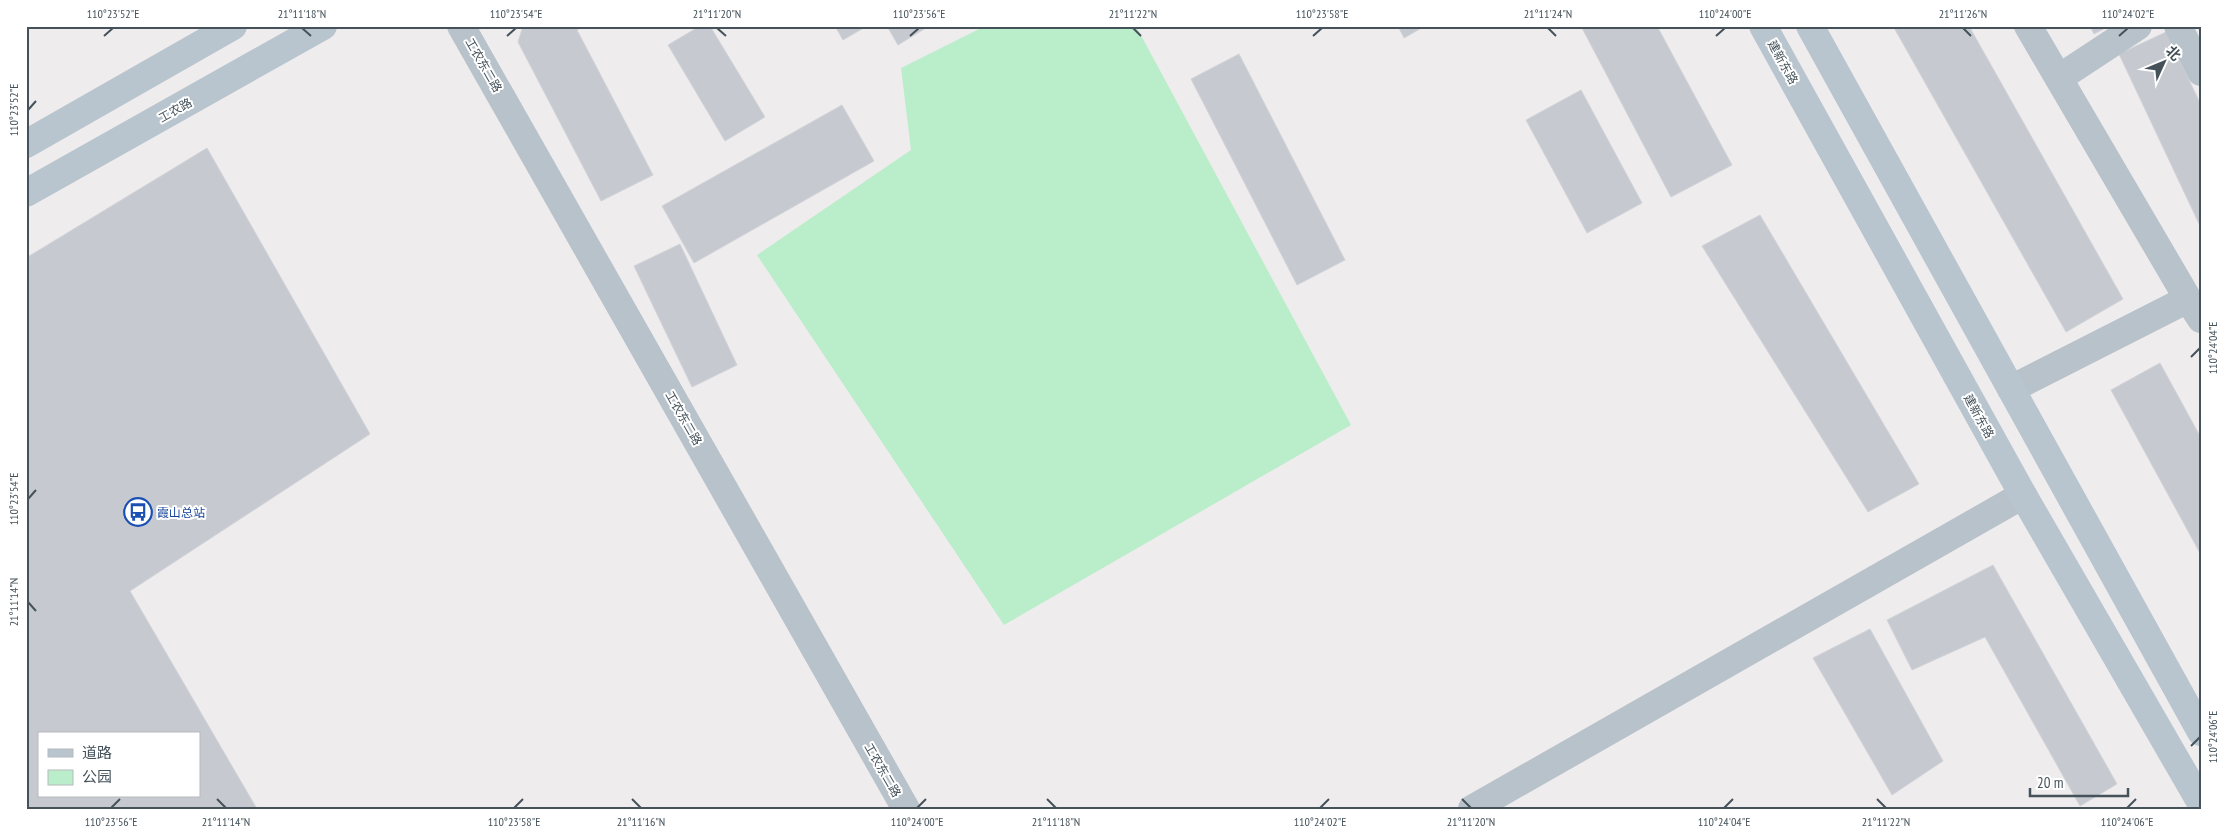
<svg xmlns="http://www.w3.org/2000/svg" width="2227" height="835" font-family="'PT Sans Narrow','Noto Sans SC',sans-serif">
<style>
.green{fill:#baeeca}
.building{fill:#c6cad0;stroke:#d1d3d8;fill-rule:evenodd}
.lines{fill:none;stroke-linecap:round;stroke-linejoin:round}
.street{stroke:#b8c2ca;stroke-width:28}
.secondary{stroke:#b8c5cf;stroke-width:28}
.ticks{fill:none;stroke:#45525a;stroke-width:2}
.labels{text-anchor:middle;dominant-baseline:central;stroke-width:4;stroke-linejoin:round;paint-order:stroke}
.street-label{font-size:12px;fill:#45525a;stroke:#fff}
.transit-label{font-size:12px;fill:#164399;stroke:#fff;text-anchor:start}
.neatline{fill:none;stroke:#45525a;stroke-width:2}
.ticks-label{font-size:12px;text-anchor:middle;fill:#45525a}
</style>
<rect width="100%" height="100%" fill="#efeced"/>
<path class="green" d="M985 26H1136L1351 425 1004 625 757 255 911 150 901 68Z"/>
<path class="building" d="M523 26H584L577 30 653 175 601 201 518 42Z
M700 26H710L765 117 725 141 668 45Z
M835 26H867L843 40Z
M887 26H929L898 45Z
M1398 26H1425L1404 38Z
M1581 26H1657L1732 165 1671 197Z
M1893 26H1969L2123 299 2066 332Z
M2090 26H2109L2094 34Z
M2166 32 2201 105V228L2119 54Z
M1239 54 1345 260 1297 285 1191 79Z
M1581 90 1642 203 1587 233 1526 120Z
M842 105 874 161 694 263 662 206Z
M207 148 370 434 130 591 257 809H26V258ZM39 734H199V796H39Z
M1760 215 1919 484 1868 512 1702 246Z
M680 244 737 365 692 387 634 266Z
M2160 363 2201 438V555L2111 390Z
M1993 565 2117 784 2080 806 1985 637 1912 670 1887 620Z
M1870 629 1943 761 1892 795 1813 658Z"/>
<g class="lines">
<path class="street" d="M461 26 906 809
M2178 26 2201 72
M2059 78 2138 26
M2188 299 2201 319
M2011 389 2188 299 2028 26
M1472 809 2023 495"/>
<path class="secondary" d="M1763 26 2023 495 2201 803
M1810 26 2201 732
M26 144 233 26
M26 193 323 26"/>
</g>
<path class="ticks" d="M302 28 311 36M717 28 726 36M1133 28 1141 36M1548 28 1556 36M1963 28 1971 36M104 36 113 28M507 36 516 28M910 36 919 28M1313 36 1322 28M1716 36 1725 28M2119 36 2128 28M28 110 36 101M2191 357 2200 348M28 499 36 490M28 602 36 611M2191 746 2200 737M217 799 226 808M632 799 641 808M1047 799 1056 808M1462 799 1471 808M1877 799 1886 808M111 808 120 799M514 808 523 799M917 808 926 799M1320 808 1329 799M1724 808 1733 799M2127 808 2136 799"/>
<defs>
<symbol id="bus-ring" viewBox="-11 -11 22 22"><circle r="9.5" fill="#fff" stroke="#1a4fb4" stroke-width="1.5"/><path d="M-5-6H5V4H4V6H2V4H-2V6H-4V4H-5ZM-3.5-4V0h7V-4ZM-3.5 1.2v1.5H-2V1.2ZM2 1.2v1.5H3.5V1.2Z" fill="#1a4fb4"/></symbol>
</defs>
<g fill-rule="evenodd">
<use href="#bus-ring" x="122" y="496" width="32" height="32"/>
</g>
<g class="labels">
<g class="street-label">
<text transform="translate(1783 62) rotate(61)">建新东路</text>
<text transform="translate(484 65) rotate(60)">工农东二路</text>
<text transform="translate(175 110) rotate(-29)">工农路</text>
<text transform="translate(1979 416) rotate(61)">建新东路</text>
<text transform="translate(684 418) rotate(60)">工农东二路</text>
<text transform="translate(883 770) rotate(60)">工农东二路</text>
</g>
<g class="transit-label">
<text x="157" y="512">霞山总站</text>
</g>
</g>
<rect width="2227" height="835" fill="none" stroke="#ffffff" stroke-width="55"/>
<rect x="38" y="732" width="162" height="65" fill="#ffffff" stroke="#b5babd"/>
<rect x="48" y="749" width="25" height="8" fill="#b8c5cf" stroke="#b5babd"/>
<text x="82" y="758" font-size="15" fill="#45525a">道路</text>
<rect x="48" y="770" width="25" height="15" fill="#baeeca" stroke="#b5babd"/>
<text x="82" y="782" font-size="15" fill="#45525a">公园</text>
<g transform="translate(2164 62) rotate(46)" stroke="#ffffff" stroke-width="4" paint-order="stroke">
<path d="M0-4L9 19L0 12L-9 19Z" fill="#45525a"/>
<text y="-8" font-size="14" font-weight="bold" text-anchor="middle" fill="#45525a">北</text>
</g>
<path d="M2030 788v8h98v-8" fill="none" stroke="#45525a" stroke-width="2.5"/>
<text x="2037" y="788" font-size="15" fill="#45525a" stroke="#ffffff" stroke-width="4" paint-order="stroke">20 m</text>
<rect x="28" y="28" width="2172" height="780" class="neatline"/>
<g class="ticks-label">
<text x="113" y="18">110°23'52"E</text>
<text x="302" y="18">21°11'18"N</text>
<text x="516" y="18">110°23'54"E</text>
<text x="717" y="18">21°11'20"N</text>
<text x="919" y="18">110°23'56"E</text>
<text x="1133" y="18">21°11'22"N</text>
<text x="1322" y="18">110°23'58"E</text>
<text x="1548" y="18">21°11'24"N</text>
<text x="1725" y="18">110°24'00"E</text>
<text x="1963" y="18">21°11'26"N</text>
<text x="2128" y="18">110°24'02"E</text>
<text transform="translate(14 110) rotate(-90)" y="4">110°23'52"E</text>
<text transform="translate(2213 348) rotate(-90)" y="4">110°24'04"E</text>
<text transform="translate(14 499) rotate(-90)" y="4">110°23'54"E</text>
<text transform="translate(14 602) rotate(-90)" y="4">21°11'14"N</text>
<text transform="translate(2213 737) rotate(-90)" y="4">110°24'06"E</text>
<text x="111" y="826">110°23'56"E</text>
<text x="226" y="826">21°11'14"N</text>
<text x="514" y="826">110°23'58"E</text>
<text x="641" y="826">21°11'16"N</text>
<text x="917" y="826">110°24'00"E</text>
<text x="1056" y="826">21°11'18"N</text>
<text x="1320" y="826">110°24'02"E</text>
<text x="1471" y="826">21°11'20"N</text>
<text x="1724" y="826">110°24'04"E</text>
<text x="1886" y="826">21°11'22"N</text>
<text x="2127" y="826">110°24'06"E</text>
</g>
</svg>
